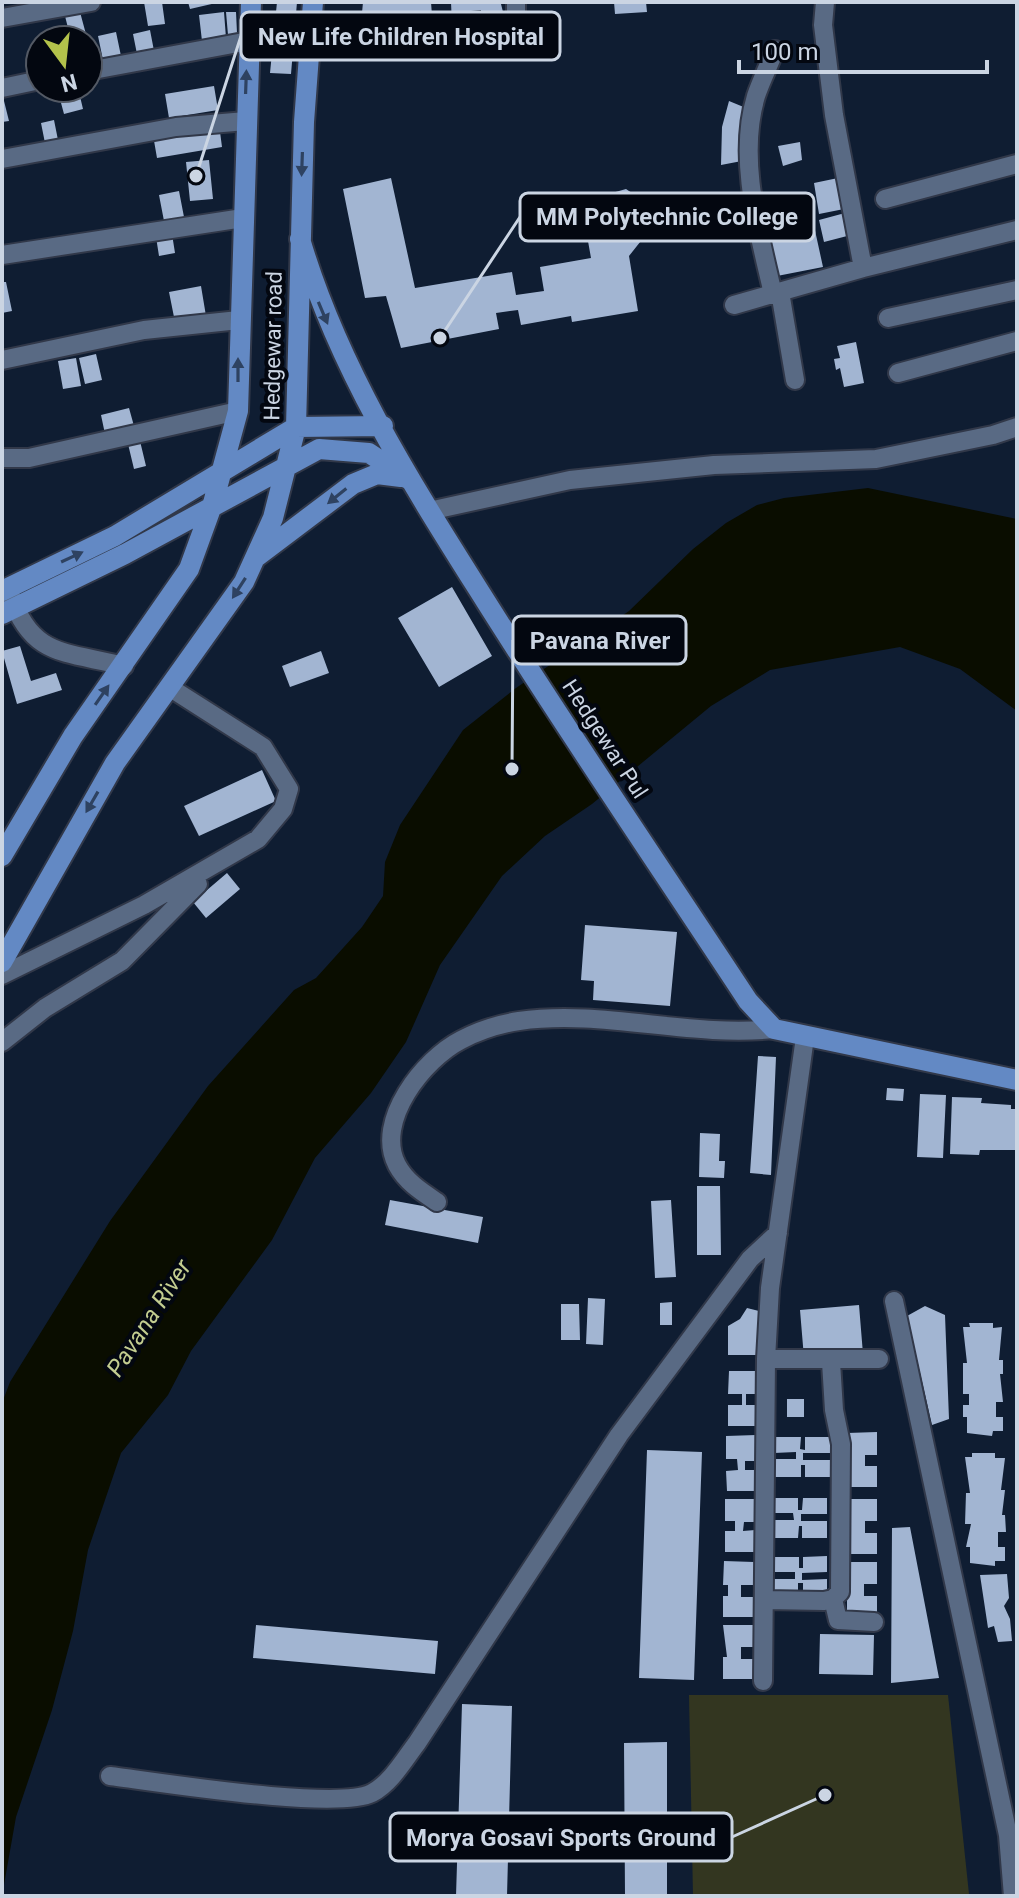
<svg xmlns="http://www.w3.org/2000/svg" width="1019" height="1898" font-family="Roboto,sans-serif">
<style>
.green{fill:#333620}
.water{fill:#0a0d00}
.building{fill:#a2b5d2}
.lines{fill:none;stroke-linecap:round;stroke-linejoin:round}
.minor-casing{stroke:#313849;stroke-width:22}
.major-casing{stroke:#313849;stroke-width:24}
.minor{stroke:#596a84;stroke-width:18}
.major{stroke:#6389c4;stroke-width:20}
.oneway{fill:#2e4261}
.labels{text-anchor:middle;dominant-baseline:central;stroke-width:8;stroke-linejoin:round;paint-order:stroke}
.street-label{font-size:22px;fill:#cbd5e3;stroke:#030710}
.water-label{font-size:24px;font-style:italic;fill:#c3cd90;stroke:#030710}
.leader{fill:none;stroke:#cbd5e3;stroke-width:3}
.callout-dot{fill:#cbd5e3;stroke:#030710;stroke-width:3}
.callout{fill:#030710;stroke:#cbd5e3;stroke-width:3}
.callout-label{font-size:24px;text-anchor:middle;font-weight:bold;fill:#cbd5e3}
</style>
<rect width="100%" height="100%" fill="#0f1d32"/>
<path class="green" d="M689 1695H948L969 1894 693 1896Z"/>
<path class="water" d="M868 488 1017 519V711L960 669 900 647 770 670 711 706 592 804 545 836 502 876 440 965 406 1042 371 1093 315 1158 272 1240 191 1351 168 1395 121 1453 88 1550 73 1631 52 1710 16 1817 2 1896V1403L10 1382 110 1221 208 1086 294 990 316 978 362 927 383 896 385 862 400 825 463 730 516 688 629 611 693 549 726 523 757 505 784 498Z"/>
<path class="building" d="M144 2H162L165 24 148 26Z
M188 2H216V3L190 9Z
M277 2H297L291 74 270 73Z
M363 2H431L433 29 360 35Z
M451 2 501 4 506 24 487 25 486 15H481V10L471 11V26H452Z
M614 2H646L647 12 615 14Z
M80 12 87 38 71 40 65 16Z
M224 12 226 38 202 41 199 15Z
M226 12H236L237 33 228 35Z
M150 30 155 56 138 59 133 34Z
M116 32 121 56 103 60 98 36Z
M214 86 218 110 169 118 165 94Z
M57 88H78L83 109 64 114Z
M2 93 9 121 2 122Z
M729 101 746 108 747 160 721 165 722 127Z
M54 120 59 145 46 148 41 123Z
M219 124 222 147 157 158 153 135Z
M800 142 802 160 783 166 778 146Z
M209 160 213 199 190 201 186 162Z
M391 178 415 288 512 272 516 295 544 291 540 267 591 258 583 213 598 197 626 189 644 201 648 232 629 256 638 311 572 322 571 316 521 325 518 310 496 313 499 329 401 348 386 296 365 298 343 189Z
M838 178 844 209 819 214 814 183Z
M179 191 184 217 164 221 159 195Z
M809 203 823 267 777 276 764 213Z
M845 213 851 235 824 242 819 220Z
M172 234 175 253 159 256 156 237Z
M2 282H6L12 311 2 313Z
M201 286 206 316 175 322 169 292Z
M856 342 864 383 844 387 840 368 836 370 834 359 840 358 837 346Z
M96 354 102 380 85 384 79 358Z
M76 358 81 386 63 389 58 361Z
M129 408 134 426 105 434 101 415Z
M140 441 146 466 134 469 128 444Z
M452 587 492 656 439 687 398 618Z
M20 646 31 681 56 673 62 690 17 704 2 651Z
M321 651 329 673 290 687 282 666Z
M262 770 276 801 199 836 184 806Z
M227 873 240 889 206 918 193 902Z
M585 925 677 932 670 1006 593 1000 594 981 581 980Z
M758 1056 776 1057 771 1175 750 1173Z
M887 1088 904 1089 903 1101 886 1100Z
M920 1094 946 1095 943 1158 917 1157Z
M952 1097 982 1098 981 1103 1011 1105V1109H1017V1150H980L979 1155 950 1154Z
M700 1133 720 1134 719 1161H725L724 1178 699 1177Z
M697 1186H720L721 1255H697Z
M390 1200 483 1217 478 1243 385 1225Z
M671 1200 676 1277 655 1278 651 1201Z
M588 1298 605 1299 603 1345 586 1344Z
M672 1302V1325H660V1303Z
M561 1304H579L580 1340H561Z
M859 1305 863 1354 844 1356 843 1348 822 1350 804 1358 800 1310Z
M925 1306 945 1315 949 1419 932 1425 907 1316Z
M747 1308 759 1311 758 1355H728V1326L740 1319Z
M969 1323H993V1328L1002 1327 999 1360H1003V1374H1000L1003 1402H996V1417H1003V1431H993L992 1436 967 1433V1417H963V1405H969V1394H963V1363H967L963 1327H970Z
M729 1371H758V1394H746V1405H758V1426H728V1405H742V1394H728Z
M787 1399H804V1417H787Z
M877 1432V1455H865V1466H877V1487H848L847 1464H851L847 1433Z
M756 1435V1461H745V1470H756V1491H727L726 1471 738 1470 737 1459H726V1436Z
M775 1437H801L800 1449 805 1450V1437H830V1453H803V1460H830V1477H805V1465H801V1477H774V1459H796V1452L774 1453Z
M647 1450 702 1452 694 1680 639 1678Z
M972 1453H995V1458H1005L1001 1490H1005L1002 1515H1005L1006 1532H998V1547H1005V1561H995V1566L970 1563V1547H966L971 1524H965L966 1493H970L965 1457H972Z
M772 1498H798V1510H802L803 1498H827V1514H801V1521H827V1538H802V1526H799L798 1538H772V1520H794L793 1513H772Z
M725 1499H755V1522H744L743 1531 755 1530V1552H725V1531H735V1521H725Z
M847 1499H877V1521H865V1533H877V1554H847L851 1520H847Z
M910 1527 939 1678 891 1683 892 1528Z
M827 1556V1572L802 1573V1580L827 1579V1595L803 1591V1583H798V1591L774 1596V1579H795V1572H774V1557H799V1568H803V1557Z
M724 1561 754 1562V1585H741V1597H754V1617H723V1596H728V1585H723Z
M847 1562H877V1584H864V1596H877V1616L847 1617V1594H850Z
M1007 1574 1009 1598 1004 1606 1010 1619 1012 1641 998 1642 994 1626 988 1628 980 1575Z
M256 1625 438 1641 435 1674 253 1658Z
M723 1625H753V1647H741V1659H753V1679H723V1657H727Z
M820 1634 874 1635 873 1675 819 1674Z
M462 1704 512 1706 507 1896H456Z
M667 1742V1896H625L624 1743Z"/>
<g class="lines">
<defs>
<path id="minor" d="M516 2V25
M825 2 823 25 834 115 863 268
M2 18 91 2
M88 71 249 41
M2 88 40 80
M2 159 176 127 246 121
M885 199 1017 164
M2 255 243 218
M780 292 795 380
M773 294C759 232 737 159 756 96 761 81 769 65 775 50
M734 305 863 268 1017 230
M888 318 1017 290
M2 360 144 330 239 320
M898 373 1017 341
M2 458H29L238 411
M429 511 570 480 714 465 876 459 993 435 1017 427
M10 594C32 658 65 651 124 666
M2 975 144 905 258 839 283 809 289 789 263 747 169 687
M2 1042 45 1008 122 961 198 884
M437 1202C422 1192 406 1182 397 1165 374 1121 424 1059 461 1040 478 1031 500 1024 519 1021 603 1009 690 1038 774 1029
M894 1301 1008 1835 1013 1896
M766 1359H879
M833 1599 838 1620 874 1622
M765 1600 824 1601 833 1599 840 1592 841 1444 834 1410 831 1362
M763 1681 766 1359 770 1288 805 1037
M110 1776C158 1782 337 1811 372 1793 391 1783 404 1760 417 1743L619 1435 750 1259 778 1233"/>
<path id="major" d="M300 239C337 365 408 478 478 589 565 728 658 864 748 1001L774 1029 1017 1080
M255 558 353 484 377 474 401 477
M2 591 115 536 296 427 383 426
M2 614 125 554 319 449 369 453 408 479
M2 856 73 736 189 569 213 503 238 411 251 2
M2 962 115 763 244 582 273 518 296 427 304 122 313 2"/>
</defs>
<use href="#minor" class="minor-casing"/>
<use href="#major" class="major-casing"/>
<use href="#minor" class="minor"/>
<use href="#major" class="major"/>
</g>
<defs><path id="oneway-solid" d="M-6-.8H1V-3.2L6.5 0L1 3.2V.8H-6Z" transform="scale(2)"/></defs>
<g class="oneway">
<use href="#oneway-solid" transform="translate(246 82) rotate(-88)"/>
<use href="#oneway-solid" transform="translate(302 164) rotate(92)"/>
<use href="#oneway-solid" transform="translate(323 313) rotate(67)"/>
<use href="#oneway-solid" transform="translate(238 370) rotate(-90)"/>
<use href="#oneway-solid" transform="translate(337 496) rotate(141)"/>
<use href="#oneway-solid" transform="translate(72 557) rotate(-25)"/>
<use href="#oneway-solid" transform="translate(239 588) rotate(123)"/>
<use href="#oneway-solid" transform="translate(102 695) rotate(-55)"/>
<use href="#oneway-solid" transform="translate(92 802) rotate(120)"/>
</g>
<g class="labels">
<g class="street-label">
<text transform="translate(273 346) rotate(-89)">Hedgewar road</text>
<text transform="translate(605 739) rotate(57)">Hedgewar Pul</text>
</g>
<g class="water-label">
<text transform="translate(149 1318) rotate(-57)">Pavana River</text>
</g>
</g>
<path class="leader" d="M196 176L241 36M440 338L520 217M512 769L513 640M825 1795L732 1837"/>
<g class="callout-dot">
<circle cx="196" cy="176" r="8"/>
<circle cx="440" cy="338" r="8"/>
<circle cx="512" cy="769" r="8"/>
<circle cx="825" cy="1795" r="8"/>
</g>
<g class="callout">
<rect x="241" y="12" width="319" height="48" rx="8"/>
<rect x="520" y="193" width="294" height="48" rx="8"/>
<rect x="513" y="616" width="173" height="48" rx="8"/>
<rect x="390" y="1813" width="342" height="48" rx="8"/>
</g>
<g class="callout-label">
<text x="401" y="45">New Life Children Hospital</text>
<text x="667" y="225">MM Polytechnic College</text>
<text x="600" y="649">Pavana River</text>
<text x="561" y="1846">Morya Gosavi Sports Ground</text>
</g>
<rect width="1019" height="1898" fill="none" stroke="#cbd5e3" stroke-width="8"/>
<g transform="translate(64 64) rotate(165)"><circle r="38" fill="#030710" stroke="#535964" stroke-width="2"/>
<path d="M0-6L14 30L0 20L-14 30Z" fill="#b3c24b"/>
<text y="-12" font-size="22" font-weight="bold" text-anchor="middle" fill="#cbd5e3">N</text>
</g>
<path d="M739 60v12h248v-12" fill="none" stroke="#cbd5e3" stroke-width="4"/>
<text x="751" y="60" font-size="24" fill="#cbd5e3" stroke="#030710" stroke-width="6" paint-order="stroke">100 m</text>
</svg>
